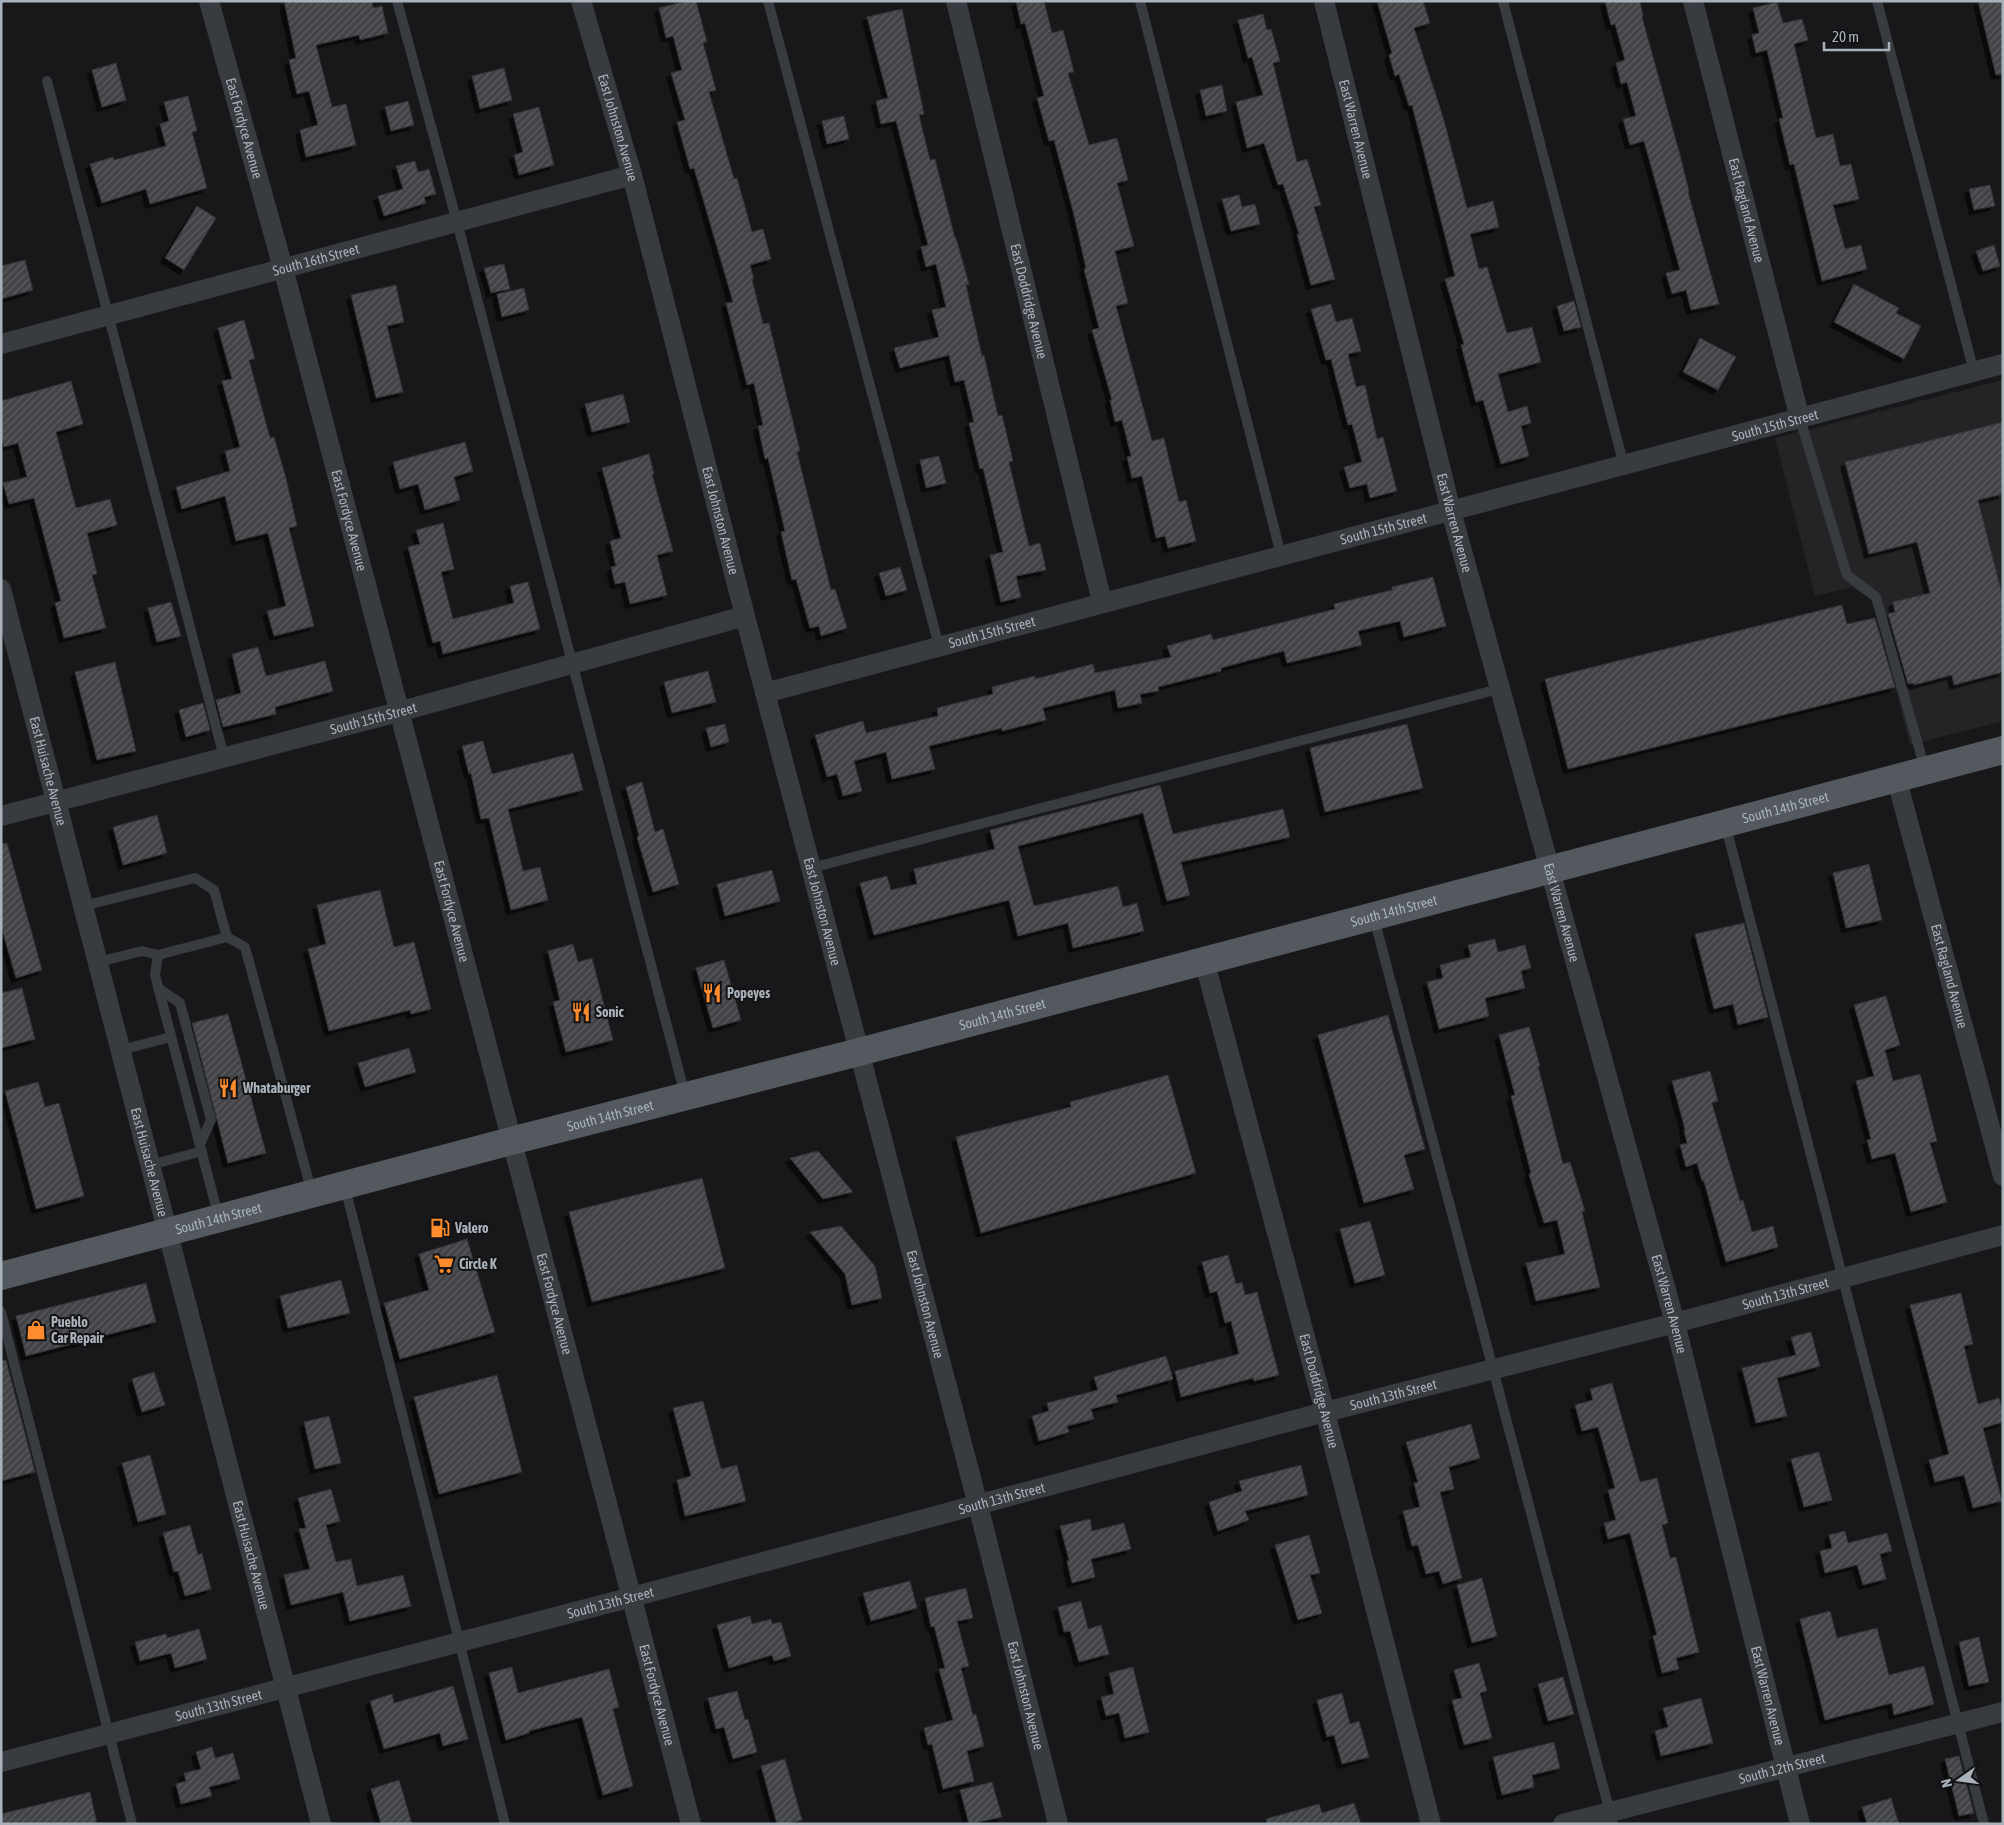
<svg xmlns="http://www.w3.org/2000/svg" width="2004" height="1825" font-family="'Asap Condensed',sans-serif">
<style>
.built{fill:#242427}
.building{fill:url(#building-hatch);stroke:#323336;filter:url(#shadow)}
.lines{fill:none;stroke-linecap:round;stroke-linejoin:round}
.lane{stroke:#383b3f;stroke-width:10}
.street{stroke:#383b3f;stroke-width:20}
.primary{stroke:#54595f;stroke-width:28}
.labels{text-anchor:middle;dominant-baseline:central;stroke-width:4;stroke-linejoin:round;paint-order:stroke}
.street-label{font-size:14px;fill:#a9b2bb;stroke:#131315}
.poi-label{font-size:14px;font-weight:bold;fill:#a9b2bb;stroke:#131315;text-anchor:start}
</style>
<defs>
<pattern id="building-hatch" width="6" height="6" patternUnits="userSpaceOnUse" patternTransform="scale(1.25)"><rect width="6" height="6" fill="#424347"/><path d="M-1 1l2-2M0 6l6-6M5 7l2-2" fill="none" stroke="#5a5c60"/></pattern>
<filter id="shadow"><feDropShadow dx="-4.5" dy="4.5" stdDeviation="0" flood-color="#0009"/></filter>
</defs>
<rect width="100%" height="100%" fill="#18181a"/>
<path class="built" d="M2003 380V721L1910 745 1873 600 1852 587 1815 596 1775 438Z"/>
<path class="building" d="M284 1H372L373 8 382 6 388 33 360 40 359 35 316 45 332 107 346 104 356 145 306 157 300 130 318 125 309 91 297 94 289 60 296 58Z
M686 1H696L707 42 703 43 716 90 709 92 734 179 737 178 752 232 763 229 771 259 750 265 754 279H752L763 324 769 323 800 451 797 452 831 590 835 589 847 628 821 636 819 626 810 628 796 579 792 580 781 532 785 531 768 458 765 459 758 426 763 425 754 383 747 385 726 303 733 302 694 168 690 169 677 122 685 120 671 73 682 70 673 36 666 38 659 8Z
M1016 1H1044L1052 33 1063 30 1074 72 1068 73 1089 145 1117 138 1128 180 1117 183 1134 246 1115 251 1128 303 1116 306 1152 441 1164 438 1179 502 1186 500 1196 541 1168 548 1165 536 1156 538 1142 476 1132 478 1127 457 1131 456 1122 420 1115 422 1110 400H1112L1092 330 1099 328 1084 269 1086 268 1073 211 1054 140 1049 141 1037 98 1044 96 1025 23 1021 24Z
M1377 1H1423L1430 23 1414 28 1443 117 1467 208 1493 201 1499 227 1470 234 1479 269 1487 267 1507 333 1532 327 1541 362 1498 374 1508 412 1527 406 1531 423 1521 426 1529 456 1501 464 1483 400 1476 402 1461 345 1464 344 1445 279 1455 276 1412 105 1409 106 1399 74 1395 76 1389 55 1392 53Z
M1605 1H1640L1643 16 1642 17 1680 155 1689 191 1688 192 1719 304 1691 310 1686 290 1672 294 1666 273 1680 270 1644 141 1630 145 1623 119 1636 116 1627 82 1621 84 1616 63 1625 60 1615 24 1611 25Z
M1978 1H2003V74L1996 75Z
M1777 2 1783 23 1802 19 1808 40 1794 44 1816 138 1833 134 1840 166 1851 164 1859 199 1833 205 1845 249 1861 245 1867 269 1822 281 1794 164 1790 165 1779 119 1783 118 1767 50 1756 53 1752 35 1759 33 1753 8Z
M902 9 924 114 919 115 930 160 935 159 955 238H956L969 284 966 285 982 356 984 355 998 416 1002 415 1013 461 1009 462 1029 546 1040 543 1046 570 1016 576 1021 597 1001 602 990 555 1003 552 983 468 980 469 969 423 974 422 964 380 955 382 949 355 900 368 894 348 939 337 932 310 946 307 936 264 926 267 921 247 928 245 896 121 881 124 876 101 888 98 867 17Z
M1263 14 1267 30 1271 29 1280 61 1273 63 1297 162 1307 159 1321 205 1314 207 1335 279 1311 285 1297 234H1299L1283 184 1278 185 1264 143 1247 148 1236 102 1263 95 1252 57 1248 58 1238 20Z
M116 63 126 100 102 107 92 70Z
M504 68 512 100 480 109 472 76Z
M1222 85 1227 111 1206 116 1200 90Z
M188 96 197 131 192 132 207 188 150 204 146 189 102 203 90 164 113 157 114 160 166 146 160 124 169 121 164 102Z
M408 101 414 125 391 131 385 107Z
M539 107 554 165 519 175 514 155 523 152 513 114Z
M844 116 849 139 827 144 822 121Z
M415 161 418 172 429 169 436 194 424 197 426 203 384 216 378 196 403 189 396 166Z
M1990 185 1995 206 1974 210 1969 189Z
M1239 195 1242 207 1255 204 1260 224 1231 231 1222 199Z
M197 206 216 218 184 270 165 258Z
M1994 245 2000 266 1983 271 1976 251Z
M25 260 33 290 1 299V266Z
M504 264 510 289 491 293 484 268Z
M1854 284 1899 308 1896 313 1921 326 1904 359 1834 322Z
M396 285 404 322 387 326 403 392 376 398 351 295Z
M524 288 529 310 502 317 497 294Z
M1574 301 1581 327 1564 331 1557 306Z
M1331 304 1336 322 1352 318 1361 351 1348 354 1356 387 1365 385 1377 439 1383 437 1397 491 1370 498 1367 484 1350 488 1344 467 1362 462 1352 424 1348 425 1331 359 1326 360 1311 309Z
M244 320 255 359 249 360 270 438 274 437 286 478 297 526 289 528 314 626 274 636 267 611 286 606 268 533 236 541 225 496 182 509 176 487 230 471 225 451 240 447 222 381 232 379 218 328Z
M1700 338 1736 357 1718 390 1683 372Z
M71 381 83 424 56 432 76 508 110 499 117 525 87 533 97 574 92 575 106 628 64 638 55 603 61 601 34 498 9 504 3 483 27 477 18 443 4 447 1 436V401Z
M623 394 630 422 592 432 585 404Z
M2003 422V494L1978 500 2003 598V672L1954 685 1952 675 1914 685 1913 683 1908 684 1888 614 1895 612 1893 602 1930 593 1917 542 1869 554 1845 462Z
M465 442 473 471 454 477 460 500 425 510 418 484 400 489 393 462Z
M649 454 654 474H652L673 551 657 555 667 595 630 604 625 582 615 584 611 567 616 566 610 541 621 538 602 468Z
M939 456 946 483 926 488 920 460Z
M443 523 454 569 441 572 453 619 514 603 510 586 528 582 540 629 443 654 440 641 433 643 408 547 420 544 416 530Z
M900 567 907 590 886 596 879 573Z
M1433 577 1446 626 1404 637 1400 621 1358 631 1362 645 1287 663 1284 651 1221 668V671L1158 687 1159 691 1140 694 1142 703 1118 708 1115 690 1043 708 1046 720 1002 731V728L929 746 935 769 892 779 886 752 854 761 862 791 843 796 837 774 827 777 815 735 863 721 866 733 938 716 937 708 993 694 992 687 1035 676V679L1093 664 1095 673 1171 657 1167 646 1211 634 1213 640 1335 609 1334 604 1392 590V587Z
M171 602 181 636 157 642 148 608Z
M1842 605 1847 624 1875 618 1895 687 1568 769 1545 679Z
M258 647 266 676 325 661 333 691 275 707 276 714 223 727 216 700 241 693 232 654Z
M115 662 136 751 97 760 75 672Z
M708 671 716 702 672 713 664 682Z
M203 703 210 730 186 737 179 710Z
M725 724 729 742 711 747 706 728Z
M1407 724 1423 788 1325 812 1310 748Z
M483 741 492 774 573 753 583 790 508 809 523 871 540 867 548 900 511 910 489 818 481 819 471 773 469 774 462 746Z
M642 782 655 832 663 829 679 884 653 892 637 837 639 836 626 787Z
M1160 785 1173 834 1283 809 1290 837 1181 862 1190 895 1167 901 1143 813 1018 846 1034 906 1118 886 1123 907 1137 903 1144 931 1073 948 1068 923 1018 936 1009 900 874 935 860 883 887 876 891 890 917 884 914 869 995 849 990 830Z
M157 815 167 853 123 865 113 827Z
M7 843 42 970 16 978 1 926V844Z
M1869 864 1882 920 1846 928 1833 873Z
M772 870 780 901 725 916 717 884Z
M380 890 394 947 414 942 431 1009 411 1014 410 1010 329 1031 308 949 326 944 317 905Z
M1744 923 1768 1017 1738 1025 1733 1004 1714 1009 1695 934Z
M1495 939 1498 952 1525 945 1531 968 1521 971 1525 988 1485 998 1489 1016 1439 1029 1427 982 1443 978 1440 965 1471 957 1468 945Z
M573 944 578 962 592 958 613 1040 566 1052 553 1002 560 1000 548 951Z
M724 960 741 1020 713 1028 696 968Z
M22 988 35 1039 1 1048V993Z
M1886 996 1900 1045 1885 1050 1893 1081 1920 1074 1937 1141 1930 1143 1947 1202 1911 1212 1895 1153 1872 1159 1867 1140 1871 1139 1856 1081 1874 1076 1854 1005Z
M228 1014 266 1153 228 1163 192 1023Z
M1388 1015 1425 1149 1404 1155 1414 1189 1364 1203 1318 1035Z
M1529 1027 1540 1066H1538L1563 1164 1570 1162 1585 1211 1582 1212 1600 1287 1536 1301 1526 1263 1565 1254 1557 1220 1544 1223 1529 1174 1531 1173 1511 1096 1515 1095 1499 1035Z
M409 1048 416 1072 365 1087 358 1063Z
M1710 1071 1718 1101 1712 1103 1740 1201 1743 1200 1752 1232 1773 1226 1778 1247 1726 1262 1704 1181H1702L1697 1163 1686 1167 1680 1145 1687 1143 1684 1130 1685 1129 1672 1081Z
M1168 1075 1196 1173 981 1233 956 1137 1071 1107 1070 1102Z
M38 1082 45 1107 59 1103 84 1196 36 1209 5 1091Z
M818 1151 853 1192 823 1199 790 1158Z
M702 1178 725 1268 592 1302 569 1212Z
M1370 1221 1385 1275 1355 1283 1340 1229Z
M841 1226 875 1266 882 1298 852 1305 845 1274 810 1232Z
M467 1239 495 1332 400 1359 384 1303 429 1290 419 1254Z
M1228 1255 1236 1284 1242 1282 1245 1295 1257 1292 1279 1375 1254 1381 1253 1378 1181 1397 1175 1371 1239 1354 1231 1321 1225 1323 1217 1291 1210 1293 1202 1262Z
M341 1280 350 1313 288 1328 280 1296Z
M146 1283 156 1322 26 1356 16 1316Z
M1961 1293 1973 1344 1964 1346 1978 1404 1999 1398 2003 1411V1422L1983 1428 2002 1501 1973 1508 1964 1475 1935 1482 1929 1460 1949 1454 1910 1305Z
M1811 1332 1820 1366 1777 1378 1787 1416 1756 1423 1742 1368 1796 1355 1791 1337Z
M1166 1356 1173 1379 1116 1395 1118 1402 1091 1409 1094 1419 1067 1426 1069 1432 1039 1441 1032 1416 1049 1411 1047 1403 1098 1390 1094 1377Z
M6 1360 35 1472 1 1481V1361Z
M154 1372 165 1405 142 1412 132 1379Z
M497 1375 522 1472 439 1494 414 1397Z
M1612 1383 1640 1482 1657 1478 1668 1523 1662 1525 1670 1558 1676 1557 1699 1652 1676 1658 1679 1669 1662 1673 1653 1636 1657 1635 1630 1533 1608 1539 1604 1523 1616 1520 1608 1490 1615 1488 1598 1427 1582 1431 1575 1405 1593 1400 1590 1389Z
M703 1401 721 1469 737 1465 746 1501 685 1516 677 1480 691 1476 673 1408Z
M329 1416 341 1463 315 1469 304 1422Z
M1471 1424 1480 1458 1449 1467 1454 1489 1440 1492 1462 1578 1443 1584 1439 1571 1426 1574 1418 1545 1412 1546 1403 1511 1420 1507 1414 1483 1418 1482 1406 1442Z
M1819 1452 1832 1500 1804 1507 1791 1459Z
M150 1455 166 1514 138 1522 122 1463Z
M1301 1465 1308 1495 1245 1511 1249 1520 1218 1531 1209 1502 1242 1491 1239 1481Z
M331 1489 340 1521 326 1525 336 1562 351 1559 357 1586 403 1575 411 1606 350 1621 343 1592 291 1605 284 1575 310 1569 299 1529 306 1528 298 1498Z
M1090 1519 1092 1531 1124 1523 1131 1549 1091 1559 1095 1577 1072 1583 1067 1561 1069 1560 1060 1526Z
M190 1525 198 1555 202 1553 211 1589 185 1596 178 1571 174 1572 163 1533Z
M1845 1531 1848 1543 1887 1533 1892 1551 1880 1554 1886 1579 1863 1585 1857 1565 1825 1573 1820 1551 1832 1548 1829 1535Z
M1309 1535 1320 1573 1310 1575 1322 1613 1298 1620 1275 1545Z
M1482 1578 1497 1636 1472 1643 1457 1585Z
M910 1581 917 1608 871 1621 863 1593Z
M966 1588 973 1618 957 1621 969 1666 961 1668 973 1715 976 1714 984 1746 967 1751 974 1781 943 1789 932 1744 928 1745 924 1728 953 1720 939 1669 945 1668 934 1626 931 1627 925 1598Z
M1081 1601 1088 1629 1101 1625 1109 1654 1079 1662 1070 1631 1064 1632 1058 1607Z
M1830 1611 1837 1638 1877 1628 1889 1675 1924 1666 1934 1704 1894 1715 1892 1703 1825 1720 1800 1619Z
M750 1616 752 1624 771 1619 772 1624 781 1622 791 1656 774 1661 772 1655 729 1668 717 1625Z
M199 1629 207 1659 175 1668 171 1653 140 1661 135 1642 166 1634 167 1638Z
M1979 1637 1989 1682 1969 1686 1959 1642Z
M1479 1663 1487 1691 1480 1693 1492 1738 1464 1745 1452 1700 1462 1698 1454 1670Z
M512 1667 518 1693 609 1669 619 1707 613 1709 633 1786 603 1795 582 1717 529 1731V1733L506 1740 489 1673Z
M1133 1667 1149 1732 1125 1738 1119 1713 1106 1716 1101 1697 1114 1694 1109 1673Z
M1563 1677 1574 1714 1548 1721 1538 1684Z
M453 1686 468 1739 443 1746 440 1733 384 1749 370 1701 392 1694 394 1703Z
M737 1691 745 1720 748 1719 757 1752 733 1759 724 1727 716 1729 708 1698Z
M1342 1693 1350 1724 1359 1721 1369 1757 1342 1764 1334 1735 1327 1737 1317 1700Z
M1701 1698 1713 1743 1661 1756 1655 1731 1668 1727 1663 1708Z
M1554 1742 1560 1768 1532 1775 1534 1787 1502 1795 1493 1757Z
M212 1747 215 1758 233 1753 240 1779 209 1787 212 1796 181 1804 176 1784 186 1781 184 1773 201 1769 196 1752Z
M1959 1756 1974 1813 1959 1816 1945 1759Z
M785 1759 802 1820 787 1824H777L761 1766Z
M399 1780 412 1824H381L371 1789Z
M992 1782 1002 1817 969 1824 960 1790Z
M90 1792 97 1824H1V1814Z
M1891 1798 1899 1824H1867L1862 1807Z
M1354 1803 1361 1824H1267L1266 1819 1319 1804 1322 1813Z"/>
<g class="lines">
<path class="lane" d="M397 1 457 222 685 1095
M768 1 939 646
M1140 1 1281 555
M1503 1 1624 466
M1877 1 1974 372
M47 81 224 757
M1800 419 1847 575 1876 597 1925 769
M1725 823 1984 1824
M811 868 1499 689
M83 906 195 878 214 890 227 937
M1374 918 1613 1824
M98 962 142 951 158 955
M158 988 180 1003 211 1120 200 1144
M121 1050 171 1037
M151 1165 202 1151
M345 1187 505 1824
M219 1218 155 975 158 955 227 937 245 947 312 1193
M1 1312 132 1824"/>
<g class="street">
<path id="s1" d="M209 1 283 268 691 1824"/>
<path id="s2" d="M581 1 632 175 745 616 978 1505 1058 1824"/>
<path id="s3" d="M956 1 1102 602"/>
<path id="s4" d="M1324 1 1451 511 1675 1323 1800 1824"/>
<path id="s5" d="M1693 1 1800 419"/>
<path id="s6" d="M1 344 632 175"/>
<path id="s7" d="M1 589 321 1824"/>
<path id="s8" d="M765 693C1177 581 1591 476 2003 364"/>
<path id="s9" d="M1896 777 2003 1176"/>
<path id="s10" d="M1 816 398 712 745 616"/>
<path id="s11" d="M1204 960 1325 1412 1431 1824"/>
<path id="s12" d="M1 1762 632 1597 1325 1412 1675 1323 2003 1235"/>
<path id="s13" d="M1563 1824 2003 1712"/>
</g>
<path class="primary" id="s14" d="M1 1276 511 1141 859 1052 2003 750"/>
</g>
<defs>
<symbol id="restaurant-bare" viewBox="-9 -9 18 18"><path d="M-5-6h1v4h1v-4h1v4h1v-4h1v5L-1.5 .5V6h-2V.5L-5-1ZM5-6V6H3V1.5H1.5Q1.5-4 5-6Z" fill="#fe8c2c" stroke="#131315" stroke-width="2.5" paint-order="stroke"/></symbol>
<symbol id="fuel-bare" viewBox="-9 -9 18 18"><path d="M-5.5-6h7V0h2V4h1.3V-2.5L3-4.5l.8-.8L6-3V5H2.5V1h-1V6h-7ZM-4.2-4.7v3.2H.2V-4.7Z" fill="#fe8c2c" stroke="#131315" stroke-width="2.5" paint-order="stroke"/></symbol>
<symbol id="supermarket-bare" viewBox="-9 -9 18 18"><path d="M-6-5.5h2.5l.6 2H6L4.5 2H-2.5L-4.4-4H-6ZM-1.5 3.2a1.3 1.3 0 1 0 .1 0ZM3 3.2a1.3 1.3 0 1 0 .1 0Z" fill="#fe8c2c" stroke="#131315" stroke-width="2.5" paint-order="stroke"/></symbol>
<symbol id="shop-bare" viewBox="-9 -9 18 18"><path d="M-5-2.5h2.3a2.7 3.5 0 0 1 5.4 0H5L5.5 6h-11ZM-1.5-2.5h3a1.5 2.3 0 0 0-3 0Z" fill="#fe8c2c" stroke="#131315" stroke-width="2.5" paint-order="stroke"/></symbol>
</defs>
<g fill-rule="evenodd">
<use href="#restaurant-bare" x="698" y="979" width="28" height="28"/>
<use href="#restaurant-bare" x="567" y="998" width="28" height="28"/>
<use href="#restaurant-bare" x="214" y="1074" width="28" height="28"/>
<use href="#fuel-bare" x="426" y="1214" width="28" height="28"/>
<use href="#supermarket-bare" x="430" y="1250" width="28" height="28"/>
<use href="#shop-bare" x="22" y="1316" width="28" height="28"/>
</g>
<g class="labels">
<g class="street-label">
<text stroke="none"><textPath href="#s2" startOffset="132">East Johnston Avenue</textPath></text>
<text stroke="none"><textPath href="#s1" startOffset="132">East Fordyce Avenue</textPath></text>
<text stroke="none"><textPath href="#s4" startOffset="132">East Warren Avenue</textPath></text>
<text stroke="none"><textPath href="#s5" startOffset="216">East Ragland Avenue</textPath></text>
<text stroke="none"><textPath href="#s6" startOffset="326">South 16th Street</textPath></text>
<text stroke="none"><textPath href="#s3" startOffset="309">East Doddridge Avenue</textPath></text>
<text stroke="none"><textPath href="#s8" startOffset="1045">South 15th Street</textPath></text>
<text stroke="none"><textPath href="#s2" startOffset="538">East Johnston Avenue</textPath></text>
<text stroke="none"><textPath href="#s1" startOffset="538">East Fordyce Avenue</textPath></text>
<text stroke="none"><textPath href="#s4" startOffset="538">East Warren Avenue</textPath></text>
<text stroke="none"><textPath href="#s8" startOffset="640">South 15th Street</textPath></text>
<text stroke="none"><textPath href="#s8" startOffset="235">South 15th Street</textPath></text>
<text stroke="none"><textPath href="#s10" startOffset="385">South 15th Street</textPath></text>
<text stroke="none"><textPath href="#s7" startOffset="188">East Huisache Avenue</textPath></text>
<text stroke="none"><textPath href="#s14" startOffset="1845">South 14th Street</textPath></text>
<text stroke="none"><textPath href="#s14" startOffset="1440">South 14th Street</textPath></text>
<text stroke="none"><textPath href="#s1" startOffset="942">East Fordyce Avenue</textPath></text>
<text stroke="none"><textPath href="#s2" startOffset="942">East Johnston Avenue</textPath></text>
<text stroke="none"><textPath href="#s4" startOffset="942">East Warren Avenue</textPath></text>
<text stroke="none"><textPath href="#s9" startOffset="206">East Ragland Avenue</textPath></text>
<text stroke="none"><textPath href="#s14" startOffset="1035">South 14th Street</textPath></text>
<text stroke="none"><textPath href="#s14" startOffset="630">South 14th Street</textPath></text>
<text stroke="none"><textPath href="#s7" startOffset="592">East Huisache Avenue</textPath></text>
<text stroke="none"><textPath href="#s14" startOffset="225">South 14th Street</textPath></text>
<text stroke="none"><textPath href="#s12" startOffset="1845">South 13th Street</textPath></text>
<text stroke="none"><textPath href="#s2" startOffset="1348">East Johnston Avenue</textPath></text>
<text stroke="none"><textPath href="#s4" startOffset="1348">East Warren Avenue</textPath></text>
<text stroke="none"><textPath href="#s1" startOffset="1348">East Fordyce Avenue</textPath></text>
<text stroke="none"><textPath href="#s11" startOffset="446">East Doddridge Avenue</textPath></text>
<text stroke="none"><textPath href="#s12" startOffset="1440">South 13th Street</textPath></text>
<text stroke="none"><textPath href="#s12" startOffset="1035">South 13th Street</textPath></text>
<text stroke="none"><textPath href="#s7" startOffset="998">East Huisache Avenue</textPath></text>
<text stroke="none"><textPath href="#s12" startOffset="630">South 13th Street</textPath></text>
<text stroke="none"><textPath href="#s1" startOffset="1752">East Fordyce Avenue</textPath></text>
<text stroke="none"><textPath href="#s2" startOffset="1752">East Johnston Avenue</textPath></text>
<text stroke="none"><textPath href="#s4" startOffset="1752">East Warren Avenue</textPath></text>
<text stroke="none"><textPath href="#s12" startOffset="225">South 13th Street</textPath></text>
<text stroke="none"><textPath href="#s13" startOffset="226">South 12th Street</textPath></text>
</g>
<g class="poi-label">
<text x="727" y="993">Popeyes</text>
<text x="596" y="1012">Sonic</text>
<text x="243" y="1088">Whataburger</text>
<text x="455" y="1228">Valero</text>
<text x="459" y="1264">Circle K</text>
<text x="51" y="1322">Pueblo<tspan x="51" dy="16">Car Repair</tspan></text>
</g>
</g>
<rect width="2004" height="1825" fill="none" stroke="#a9b2bb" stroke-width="5"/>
<g transform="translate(1959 1780) rotate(256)" stroke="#131315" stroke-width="4" paint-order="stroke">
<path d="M0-4L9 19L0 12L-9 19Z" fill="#a9b2bb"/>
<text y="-8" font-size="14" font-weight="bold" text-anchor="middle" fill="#a9b2bb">N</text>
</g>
<path d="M1824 42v8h65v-8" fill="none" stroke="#a9b2bb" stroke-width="2.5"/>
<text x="1832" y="42" font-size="15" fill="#a9b2bb" stroke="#131315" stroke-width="4" paint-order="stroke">20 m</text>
</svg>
